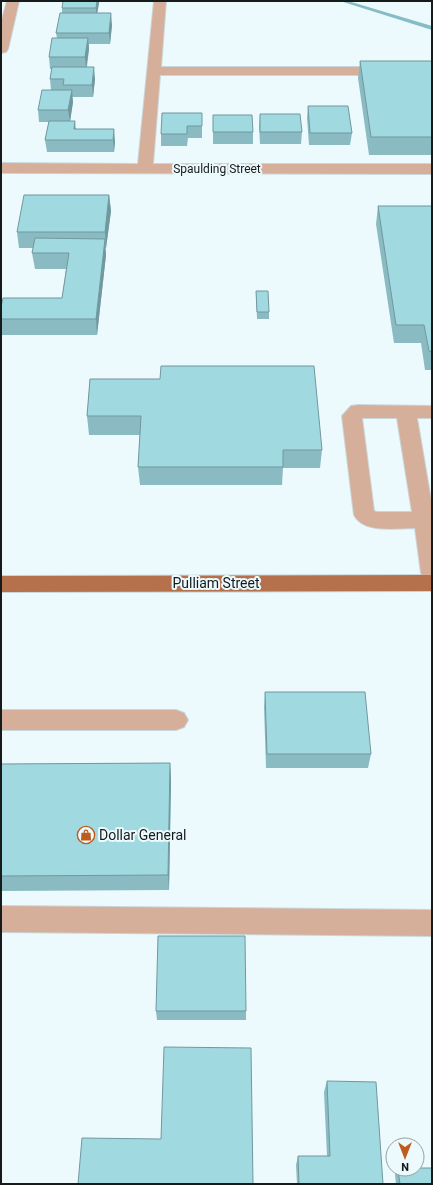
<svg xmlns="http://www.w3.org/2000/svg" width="433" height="1185" font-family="Roboto,sans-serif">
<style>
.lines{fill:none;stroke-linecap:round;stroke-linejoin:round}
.stream{fill:#86bdc5;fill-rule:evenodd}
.minor-casing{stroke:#cad6d9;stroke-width:2}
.major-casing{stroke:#cad6d9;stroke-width:2}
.minor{fill:#d6af9b;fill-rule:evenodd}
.major{fill:#b5714c;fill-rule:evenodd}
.wall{fill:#8abbc2}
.shaded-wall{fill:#71989e}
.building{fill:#a1d9e1;stroke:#71989e}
.labels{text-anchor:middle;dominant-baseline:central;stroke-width:4;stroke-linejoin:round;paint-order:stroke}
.far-street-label{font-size:12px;fill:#151a1a;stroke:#ecfafd}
.street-label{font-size:14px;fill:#151a1a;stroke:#ecfafd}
.poi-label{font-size:14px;fill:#151a1a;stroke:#ecfafd;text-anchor:start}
</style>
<rect width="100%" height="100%" fill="#ecfafd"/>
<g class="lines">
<path class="stream" d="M340 1H348L432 26V30Z"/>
<defs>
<path id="minor" d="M7 1H19L8 49 6 52 1 53V23Z
M154 1H166L161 67H432V75H160L153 164H432V174L1 173V163L138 164Z
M358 405 432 406V418H417L432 506V581L424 579 421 573 415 528C396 528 364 534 354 515L342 416 351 406ZM362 418H397L412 512H377L374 511Z
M1 710H176L184 713 188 720 184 727 176 730H1Z
M1 906 432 910V936L1 932Z"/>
<path id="major" d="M432 575V591L1 592V576Z"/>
</defs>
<use href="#minor" class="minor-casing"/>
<use href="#major" class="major-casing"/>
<use href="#minor" class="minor"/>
<use href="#major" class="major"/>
</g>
<path class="wall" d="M99 3 97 13 112 25 110 44H89V49L87 67 95 79 93 97H72L73 102 70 121 76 129 115 141 114 152H47L45 140 49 122H39L38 110 51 90 50 79 52 69H50L49 57 57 38 56 33 62 13V8Z
M360 61H432V155H369L358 78Z
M308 106 352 133 350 145H309L307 118Z
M202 113V138H188L187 146H161V134Z
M260 114 302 132 301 144H260L259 126Z
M213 115 253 132V144H213Z
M109 195 111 211 106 248H105L106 255 97 335H2L1 319 62 298 66 269H35L32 253 33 248H19L17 232Z
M378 206H432V370H425L421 343H394L376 224Z
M256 291 269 312V319H257Z
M90 379 322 450 320 468H283L282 485H140L138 467 140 435H89L87 416Z
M265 692 371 754 368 768H266L264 707Z
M170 763 171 780 169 890 1 891V764Z
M156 1011H246V1020H157Z
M327 1081 383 1184H297L296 1165 298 1156H327L324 1092Z
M398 1169H417L432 1184H396L395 1175Z"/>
<path class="shaded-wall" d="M97 1H99V3L96 20V8Z
M111 13 112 25 110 44 109 33Z
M88 38 89 49 86 69 85 57Z
M94 67 95 79 93 97 92 85Z
M72 90 73 102 70 122 68 110Z
M75 121 76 133 74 129Z
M114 129 115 141 114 152 113 140Z
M109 195 111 211 106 248 105 232Z
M105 239 106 255 97 335 96 319Z
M170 763 171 780 169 890 168 875Z"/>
<path class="building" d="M63 1H97L96 8H62Z
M60 13H111L109 33H56Z
M52 38H88L85 57H49Z
M360 61H432V137H371Z
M52 67H94L92 85H63L64 79H50Z
M42 90H72L68 110H38Z
M308 106H348L352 133H310Z
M162 113H202V126H187V134H161Z
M260 114H300L302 132H260Z
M213 115H252L253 132H213Z
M49 121H75L74 129H114L113 140H45Z
M24 195H109L105 232H17Z
M378 206H432V352L429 351 424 325H396Z
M35 238 105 239 96 319H1V307L3 298H62L69 253H32Z
M256 291H268L269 312H257Z
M161 366H314L322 450H283V467H138L141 416H87L90 379H160Z
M265 692H365L371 754H267Z
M170 763 168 875 1 876V764Z
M158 936H245L246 1011H156Z
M164 1047 251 1048 253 1184H78L82 1138 161 1139Z
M327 1081 376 1082 383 1184H299L298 1156H330Z
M417 1168H432V1184H400L398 1169H417Z"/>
<defs>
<symbol id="shop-ring" viewBox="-11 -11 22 22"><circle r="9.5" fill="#ecfafd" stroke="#bd5c1d" stroke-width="1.5"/><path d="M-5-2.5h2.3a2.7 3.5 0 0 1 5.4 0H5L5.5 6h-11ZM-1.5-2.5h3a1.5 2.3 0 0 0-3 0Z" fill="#bd5c1d"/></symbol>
</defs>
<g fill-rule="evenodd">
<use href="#shop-ring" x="76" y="825" width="20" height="20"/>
</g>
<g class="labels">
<g class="far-street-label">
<text x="217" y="169">Spaulding Street</text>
</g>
<g class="street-label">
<text x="216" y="583">Pulliam Street</text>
</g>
<g class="poi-label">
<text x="99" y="835">Dollar General</text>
</g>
</g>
<rect width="433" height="1185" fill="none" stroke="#151a1a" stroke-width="4"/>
<g transform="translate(405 1157) rotate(180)"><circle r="19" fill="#ecfafd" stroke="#96a0a2"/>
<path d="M0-3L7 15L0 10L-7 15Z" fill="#bd5c1d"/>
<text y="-6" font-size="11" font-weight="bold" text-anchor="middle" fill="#151a1a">N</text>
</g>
</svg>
